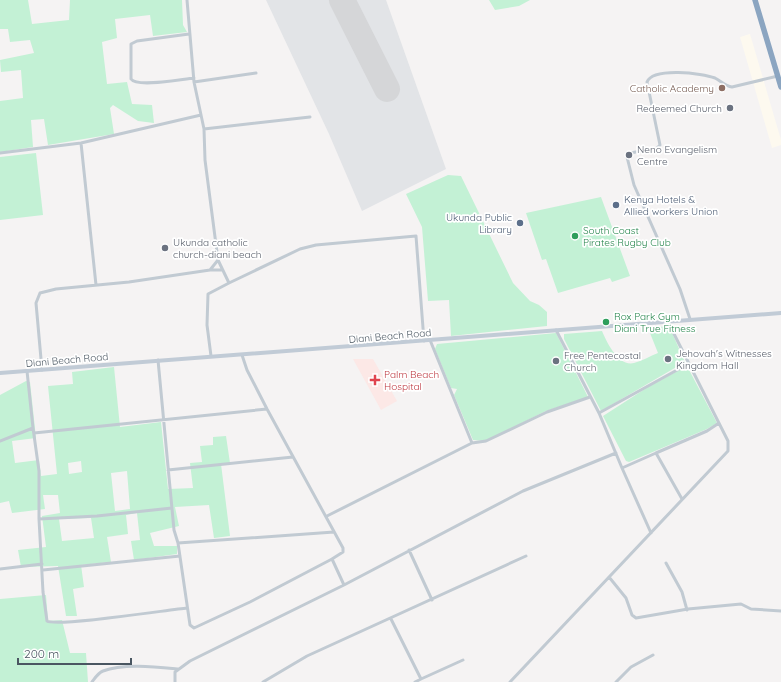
<svg xmlns="http://www.w3.org/2000/svg" width="781" height="682" font-family="Quicksand,sans-serif">
<style>
.commercial{fill:#fdf9ef}
.medical{fill:#fce8e6}
.airport{fill:#e2e4e7}
.green{fill:#c3f1d5;fill-rule:evenodd}
.lines{fill:none;stroke-linecap:round;stroke-linejoin:round}
.runway{stroke:#d5d6d8;stroke-width:26}
.street{stroke:#c1cad2;stroke-width:3}
.secondary{stroke:#c1cbd6;stroke-width:4}
.highway{stroke:#8ba5c1;stroke-width:5.5}
.education-dot{fill:#8d6e63;stroke:#fff;stroke-width:1.5}
.worship-dot{fill:#6b7280;stroke:#fff;stroke-width:1.5}
.service-dot{fill:#5c6f8a;stroke:#fff;stroke-width:1.5}
.leisure-dot{fill:#2e9e5b;stroke:#fff;stroke-width:1.5}
.health-dot{fill:#e0444e;stroke:#fff;stroke-width:1.5}
.labels{text-anchor:middle;dominant-baseline:central;stroke-width:3.5;stroke-linejoin:round;paint-order:stroke}
.education-label{font-size:10px;fill:#785e54;stroke:#fff;text-anchor:end}
.worship-label{font-size:10px;fill:#5b616d;stroke:#fff;text-anchor:start}
.service-label{font-size:10px;fill:#4e5e75;stroke:#fff;text-anchor:start}
.leisure-label{font-size:10px;fill:#27864d;stroke:#fff;text-anchor:start}
.street-label{font-size:10px;fill:#4a5661;stroke:#fff}
.health-label{font-size:10px;fill:#be3a42;stroke:#fff;text-anchor:start}
</style>
<rect width="100%" height="100%" fill="#f5f3f3"/>
<path class="commercial" d="M750 34 781 140V145L772 148 740 37Z"/>
<path class="medical" d="M353 359H373L397 401 381 410Z"/>
<path class="airport" d="M266 0H386L446 169 362 211 329 134Z"/>
<path class="green" d="M0 0H28L32 24 69 20 70 0H182L183 25 187 32 153 36 150 15 115 19 117 38 102 42 107 84 127 82 132 104 152 105 154 123 138 121 113 105 110 108 114 134 48 145 44 119 31 120 33 147 0 152V101L23 98 21 70 1 72 0 60 34 53 30 40 10 42 8 29H0Z
M489 0H530L519 6 495 10Z
M36 153 43 215 0 220V157Z
M448 175 461 176 513 283 530 301 539 305 547 312V326L451 336 449 300 428 301 422 227 406 194Z
M601 197 630 276 612 282 610 278 558 293 546 259 542 260 526 213Z
M669 326 685 362 601 411 564 339V334L602 331C607 343 619 367 634 363 642 361 650 356 658 353L648 328Z
M556 333 588 397 546 411 485 441 473 440 454 395 457 389 451 388 435 349 437 344Z
M687 366 717 423 707 429 629 462 626 461 603 416 648 387Z
M114 367 120 427 161 422 168 489 193 488 190 463 202 462 200 446 213 445V437L226 436 230 463 221 464 230 536 214 538 209 505 175 507 179 526 150 533 154 546H177V554L134 560 131 541 140 540 137 513 126 515 128 534 107 537 111 562 81 565 84 587 73 589 77 616H66L58 566 21 567 18 550 46 547 42 516 60 513 58 495H43L45 509 12 513 9 501 0 503V395L26 381 30 382 36 438 12 441 15 463 39 460 41 476 57 474 48 386 73 384 72 372ZM81 461 82 472 69 474 68 463ZM127 471 130 509 115 511 111 473ZM91 518 94 538 62 541 59 519Z
M46 595 48 621 62 620 70 653H86L88 682H0V599Z"/>
<g class="lines">
<path class="runway" d="M342 0 387 89"/>
<path class="street" d="M187 0 194 82 204 129
M189 34 137 41 131 44V79C137 88 182 79 194 78
M194 82 256 73
M81 143 96 285
M0 153 81 143 201 115
M218 260 229 283 300 249 316 245 416 236 424 341
M210 270H222
M690 319 680 289 634 185 627 157C634 147 653 155 660 145L647 82C653 67 702 73 715 78 721 81 725 86 732 87L778 76
M556 330 599 413 622 468 656 453 682 499
M430 340 472 443 486 441 547 412 590 397
M242 355 247 370 267 409 343 548V552L332 559 344 585
M211 356 207 325 208 294 229 283
M158 360 174 530 178 543 190 625 194 628 250 602 332 559
M42 370 36 303 40 293 56 289 129 282 210 270 218 260 205 160 204 129 310 117
M599 413 688 364
M33 428 39 471V519L43 592 47 621C57 627 167 610 187 608
M34 433 267 409
M0 441 33 428 27 371
M656 453 707 431 719 423
M622 468 651 533
M168 470 293 457
M327 516 472 443
M39 519 97 516 172 508
M178 543 334 532
M409 550 432 600
M666 563 682 592 687 610
M0 569 42 564
M43 570 180 556
M609 577 626 598 632 615 636 618 688 609 741 604 751 609 781 611
M391 619 421 679 415 682
M421 679 463 660
M92 682C95 678 98 673 103 671 123 663 158 667 179 669
M175 682V672L190 661 344 585 523 491 616 453
M263 682 307 656 526 556
M510 682 728 451V441L668 322
M616 682 631 667 653 655"/>
<path class="secondary" d="M0 373 781 313"/>
<path class="highway" d="M755 0 781 87"/>
</g>
<circle class="education-dot" cx="722" cy="88" r="4"/>
<g class="worship-dot">
<circle cx="730" cy="108" r="4"/>
<circle cx="629" cy="155" r="4"/>
<circle cx="165" cy="248" r="4"/>
<circle cx="668" cy="359" r="4"/>
<circle cx="556" cy="361" r="4"/>
</g>
<g class="service-dot">
<circle cx="616" cy="205" r="4"/>
<circle cx="520" cy="223" r="4"/>
</g>
<g class="leisure-dot">
<circle cx="575" cy="236" r="4"/>
<circle cx="606" cy="322" r="4"/>
</g>
<path class="health-dot" d="M373 374h4v4h4v4h-4v4h-4v-4h-4v-4h4z"/>
<g class="labels">
<g class="education-label">
<text x="714" y="88">Catholic Academy</text>
</g>
<g class="worship-label">
<text x="722" y="108" text-anchor="end">Redeemed Church</text>
<text x="637" y="149">Neno Evangelism<tspan x="637" dy="12">Centre</tspan></text>
<text x="173" y="242">Ukunda catholic<tspan x="173" dy="12">church-diani beach</tspan></text>
<text x="676" y="353">Jehovah's Witnesses<tspan x="676" dy="12">Kingdom Hall</tspan></text>
<text x="564" y="355">Free Pentecostal<tspan x="564" dy="12">Church</tspan></text>
</g>
<g class="service-label">
<text x="624" y="199">Kenya Hotels &amp;<tspan x="624" dy="12">Allied workers Union</tspan></text>
<text x="512" y="217" text-anchor="end">Ukunda Public<tspan x="512" dy="12">Library</tspan></text>
</g>
<g class="leisure-label">
<text x="583" y="230">South Coast<tspan x="583" dy="12">Pirates Rugby Club</tspan></text>
<text x="614" y="316">Rox Park Gym<tspan x="614" dy="12">Diani True Fitness</tspan></text>
</g>
<g class="street-label">
<text transform="translate(390 336) rotate(-5)">Diani Beach Road</text>
<text transform="translate(67 360) rotate(-5)">Diani Beach Road</text>
</g>
<g class="health-label">
<text x="384" y="374">Palm Beach<tspan x="384" dy="12">Hospital</tspan></text>
</g>
</g>
<path d="M18 658v6h113v-6" fill="none" stroke="#4a5661" stroke-width="2"/>
<text x="24" y="658" font-size="12" fill="#4a5661" stroke="#ffffff" stroke-width="3" paint-order="stroke">200 m</text>
</svg>
